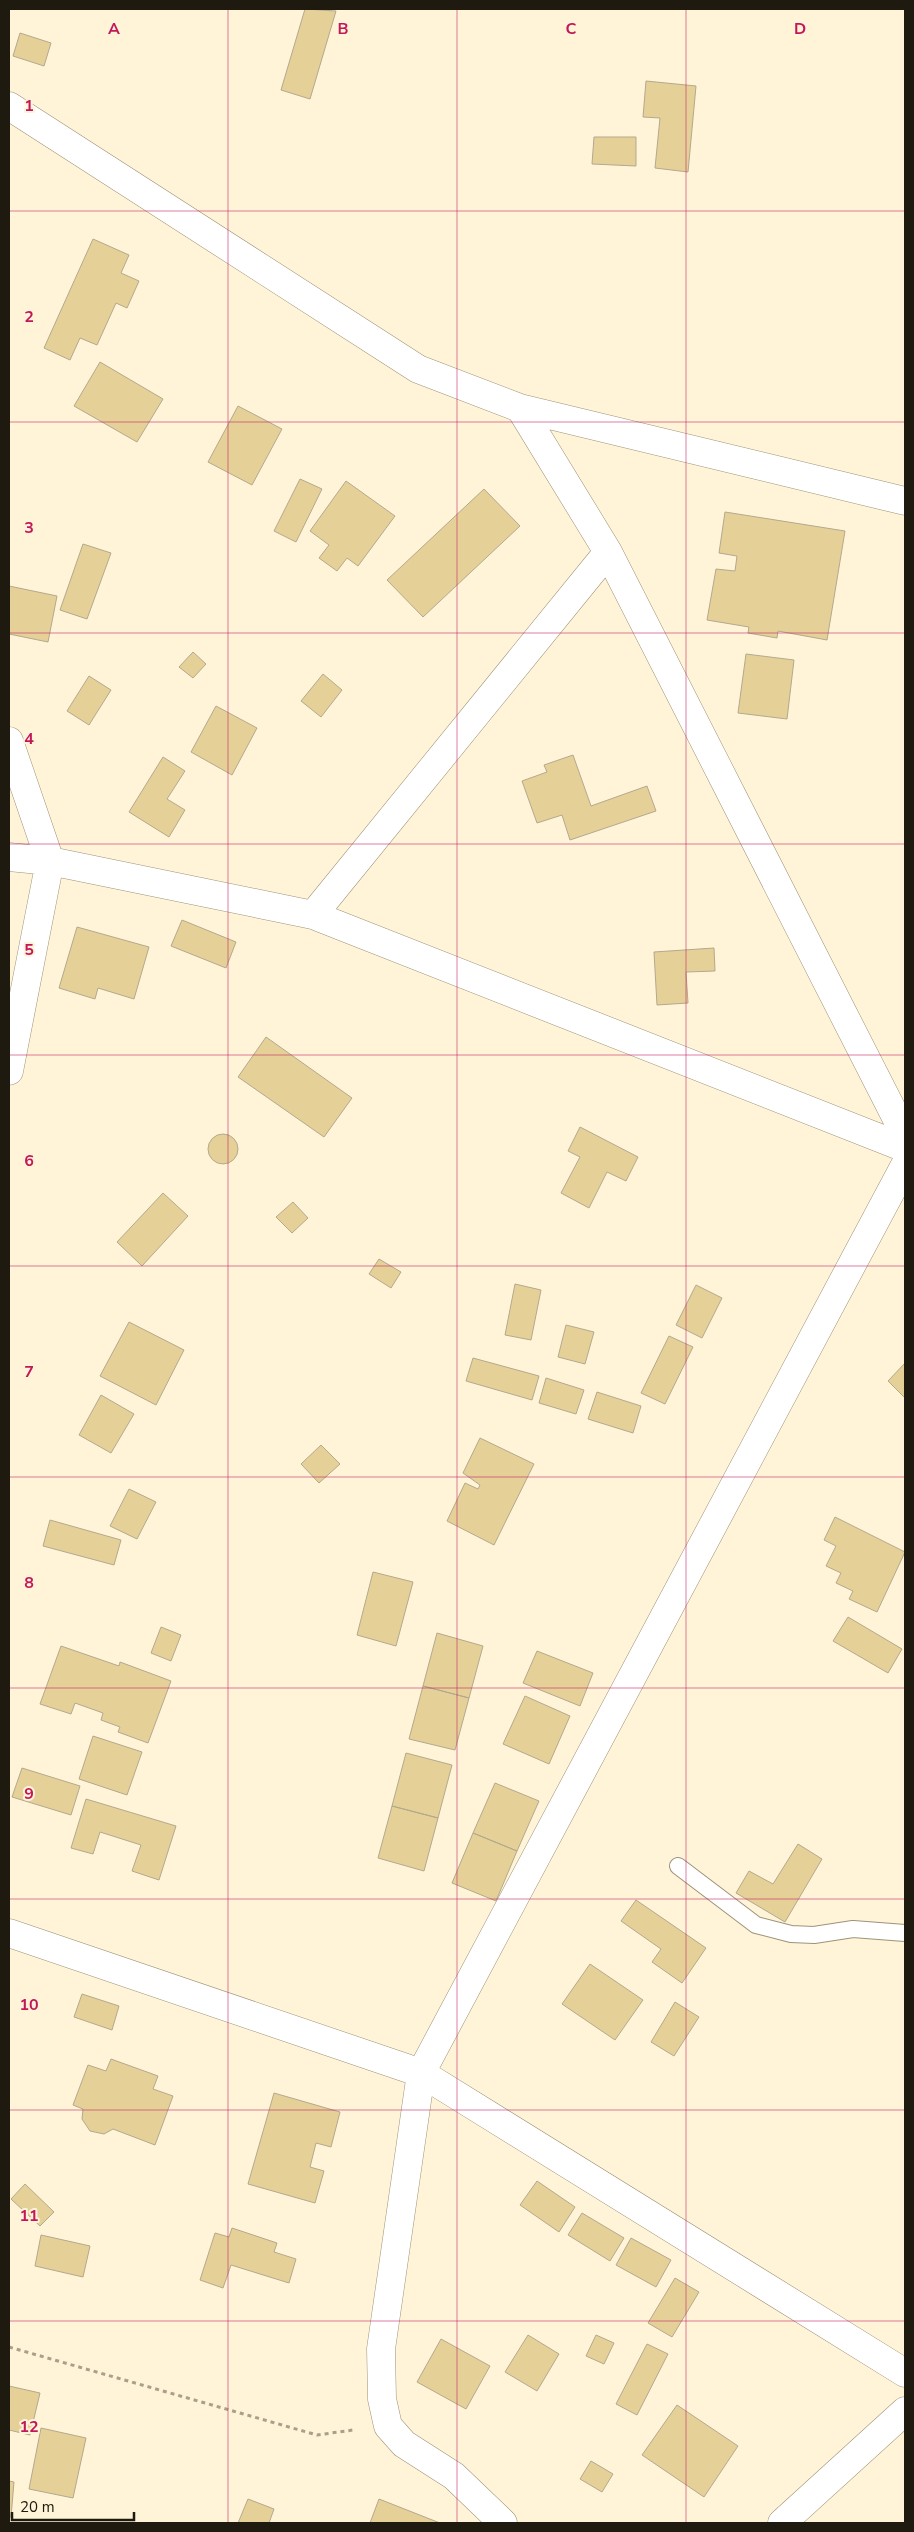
<svg xmlns="http://www.w3.org/2000/svg" width="914" height="2532" font-family="'Nunito Sans',sans-serif">
<style>
.building{fill:#e5d098;stroke:#b3a98e}
.lines{fill:none;stroke-linecap:round;stroke-linejoin:round}
.lane-casing{stroke:#9d9379;stroke-width:18}
.street-casing{stroke:#9d9379;stroke-width:29}
.path{stroke:#a8a08a;stroke-width:3;stroke-dasharray:4 4;stroke-linecap:butt}
.lane{stroke:#fff;stroke-width:16}
.street{stroke:#fff;stroke-width:28}
.grid{fill:none;stroke:#c2185b;stroke-width:1;stroke-opacity:0.55}
.grid-label{font-size:16px;text-anchor:middle;font-weight:bold;fill:#c2185b;stroke:#fff4d7;stroke-width:4;stroke-linejoin:round;paint-order:stroke}
</style>
<rect width="100%" height="100%" fill="#fff4d7"/>
<path class="building" d="M305 9 336 11 310 99 281 90Z
M20 33 51 43 44 66 13 56Z
M646 81 696 86 688 172 655 168 660 118 643 117Z
M594 137H636V166L592 164Z
M93 239 129 255 121 273 139 281 127 308 116 303 97 345 80 338 70 360 44 348Z
M100 362 163 399 137 442 74 406Z
M238 406 282 429 252 485 208 462Z
M300 479 322 489 296 542 274 531Z
M346 481 395 516 358 566 347 558 337 571 319 558 329 545 310 531Z
M484 489 520 526 423 617 387 580Z
M725 512 845 531 827 640 778 631 777 638 748 633 749 627 707 620 716 569 735 571 737 556 719 553Z
M83 544 111 553 87 619 60 610Z
M9 586 57 596 48 642 9 634Z
M193 652 206 664 193 678 179 667Z
M746 654 794 660 787 719 738 713Z
M323 674 342 690 321 717 301 701Z
M89 676 111 690 89 725 67 711Z
M216 706 257 728 232 775 191 752Z
M573 755 591 806 647 786 656 811 570 840 562 815 537 823 522 781 547 772 544 765Z
M163 757 185 771 167 799 185 810 169 837 129 812Z
M182 920 236 942 226 968 171 946Z
M77 927 149 947 134 999 98 988 95 999 59 988Z
M714 948 715 971 686 972 688 1003 657 1005 654 952Z
M266 1037 352 1098 324 1137 238 1077Z
M580 1127 638 1157 626 1181 607 1172 589 1208 561 1193 580 1157 568 1151Z
M208 1149a15 15 0 1 1 30 0a15 15 0 1 1-30 0Z
M163 1193 188 1216 142 1266 117 1242Z
M293 1202 308 1218 292 1233 276 1217Z
M379 1259 401 1272 391 1288 369 1274Z
M515 1284 541 1290 531 1340 505 1335Z
M696 1285 722 1298 702 1338 676 1325Z
M129 1322 184 1350 156 1405 100 1376Z
M566 1325 594 1332 585 1364 558 1357Z
M669 1336 693 1347 665 1404 641 1393Z
M473 1358 539 1376 532 1400 466 1381Z
M905 1363V1398L888 1381Z
M546 1378 584 1390 576 1414 539 1403Z
M597 1392 641 1406 633 1433 588 1419Z
M101 1395 134 1414 111 1453 79 1435Z
M480 1438 534 1464 494 1545 447 1521 465 1483 478 1489 480 1485 463 1473Z
M321 1445 340 1464 319 1483 301 1464Z
M129 1489 156 1502 137 1539 110 1526Z
M835 1517 905 1552 877 1612 849 1599 853 1591 836 1583 841 1573 826 1566 836 1546 824 1540Z
M50 1520 121 1540 114 1565 43 1546Z
M373 1572 413 1582 396 1646 357 1635Z
M848 1617 902 1649 888 1673 833 1641Z
M161 1627 181 1635 171 1661 151 1653Z
M437 1633 483 1646 469 1698 423 1686Z
M61 1646 119 1666 120 1662 171 1681 148 1743 118 1732 120 1727 101 1720 103 1713 75 1703 71 1714 40 1704Z
M537 1651 593 1673 580 1706 523 1683Z
M423 1686 469 1698 455 1750 409 1739Z
M525 1696 570 1716 549 1764 503 1744Z
M93 1736 142 1752 127 1795 79 1779Z
M406 1753 452 1765 438 1818 392 1806Z
M22 1768 80 1786 71 1815 12 1797Z
M495 1783 539 1801 517 1851 473 1833Z
M86 1799 176 1826 159 1880 132 1871 141 1845 100 1832 93 1854 71 1848Z
M392 1806 438 1818 424 1871 378 1858Z
M473 1833 517 1851 496 1901 452 1883Z
M798 1844 822 1859 785 1922 736 1893 749 1871 773 1884Z
M636 1900 706 1948 682 1983 652 1962 661 1949 621 1921Z
M590 1964 643 2000 615 2040 562 2004Z
M82 1994 119 2006 112 2030 74 2017Z
M675 2002 699 2017 674 2056 651 2042Z
M111 2059 158 2076 153 2089 173 2096 155 2145 113 2129 104 2134 90 2131 82 2119 83 2109 73 2105 88 2065 106 2071Z
M274 2093 340 2112 331 2147 316 2143 310 2167 324 2171 315 2203 248 2184Z
M537 2181 575 2207 559 2232 520 2205Z
M25 2184 54 2212 40 2226 11 2199Z
M582 2213 624 2238 610 2261 568 2235Z
M232 2228 277 2243 274 2252 296 2259 289 2283 231 2265 223 2288 200 2280 215 2233 229 2237Z
M41 2235 90 2246 83 2277 35 2266Z
M631 2238 671 2260 656 2287 616 2265Z
M675 2278 699 2292 672 2337 648 2323Z
M528 2335 559 2354 537 2391 505 2372Z
M596 2335 614 2343 604 2364 586 2356Z
M441 2339 490 2366 466 2409 417 2382Z
M647 2344 668 2354 637 2415 616 2404Z
M9 2386 40 2393 30 2435 9 2430Z
M677 2405 738 2446 704 2497 642 2455Z
M41 2428 86 2438 73 2498 29 2489Z
M591 2461 613 2474 602 2492 580 2479Z
M9 2481 14 2482 11 2517H9Z
M248 2499 274 2509 269 2523H238Z
M379 2499 440 2523H370Z"/>
<g class="lines">
<defs>
<path id="lane" d="M678 1866 756 1925 791 1934 814 1935 853 1929 905 1933"/>
<path id="street" d="M9 106 418 369 520 408 905 501
M520 408 608 552 905 1135
M9 741 50 861 9 1071
M9 857 50 861 313 915 905 1148
M313 915 608 552
M9 1933 421 2073 905 2373
M503 2523 454 2476 404 2444 388 2426 382 2399 381 2349 421 2073 905 1165
M782 2523 905 2411"/>
</defs>
<use href="#lane" class="lane-casing"/>
<use href="#street" class="street-casing"/>
<path class="path" d="M9 2347 317 2435 353 2430"/>
<use href="#lane" class="lane"/>
<use href="#street" class="street"/>
</g>
<path class="grid" d="M228 9V2523M457 9V2523M686 9V2523M9 211H905M9 422H905M9 633H905M9 844H905M9 1055H905M9 1266H905M9 1477H905M9 1688H905M9 1899H905M9 2110H905M9 2321H905"/>
<g class="grid-label">
<text x="114" y="34">A</text>
<text x="343" y="34">B</text>
<text x="571" y="34">C</text>
<text x="800" y="34">D</text>
<text x="29" y="111">1</text>
<text x="29" y="322">2</text>
<text x="29" y="533">3</text>
<text x="29" y="744">4</text>
<text x="29" y="955">5</text>
<text x="29" y="1166">6</text>
<text x="29" y="1377">7</text>
<text x="29" y="1588">8</text>
<text x="29" y="1799">9</text>
<text x="29" y="2010">10</text>
<text x="29" y="2221">11</text>
<text x="29" y="2432">12</text>
</g>
<rect width="914" height="2532" fill="none" stroke="#1e1a10" stroke-width="20"/>
<path d="M12 2512v8h122v-8" fill="none" stroke="#1e1a10" stroke-width="2.5"/>
<text x="20" y="2512" font-size="15" fill="#1e1a10" stroke="#fff4d7" stroke-width="4" paint-order="stroke">20 m</text>
</svg>
